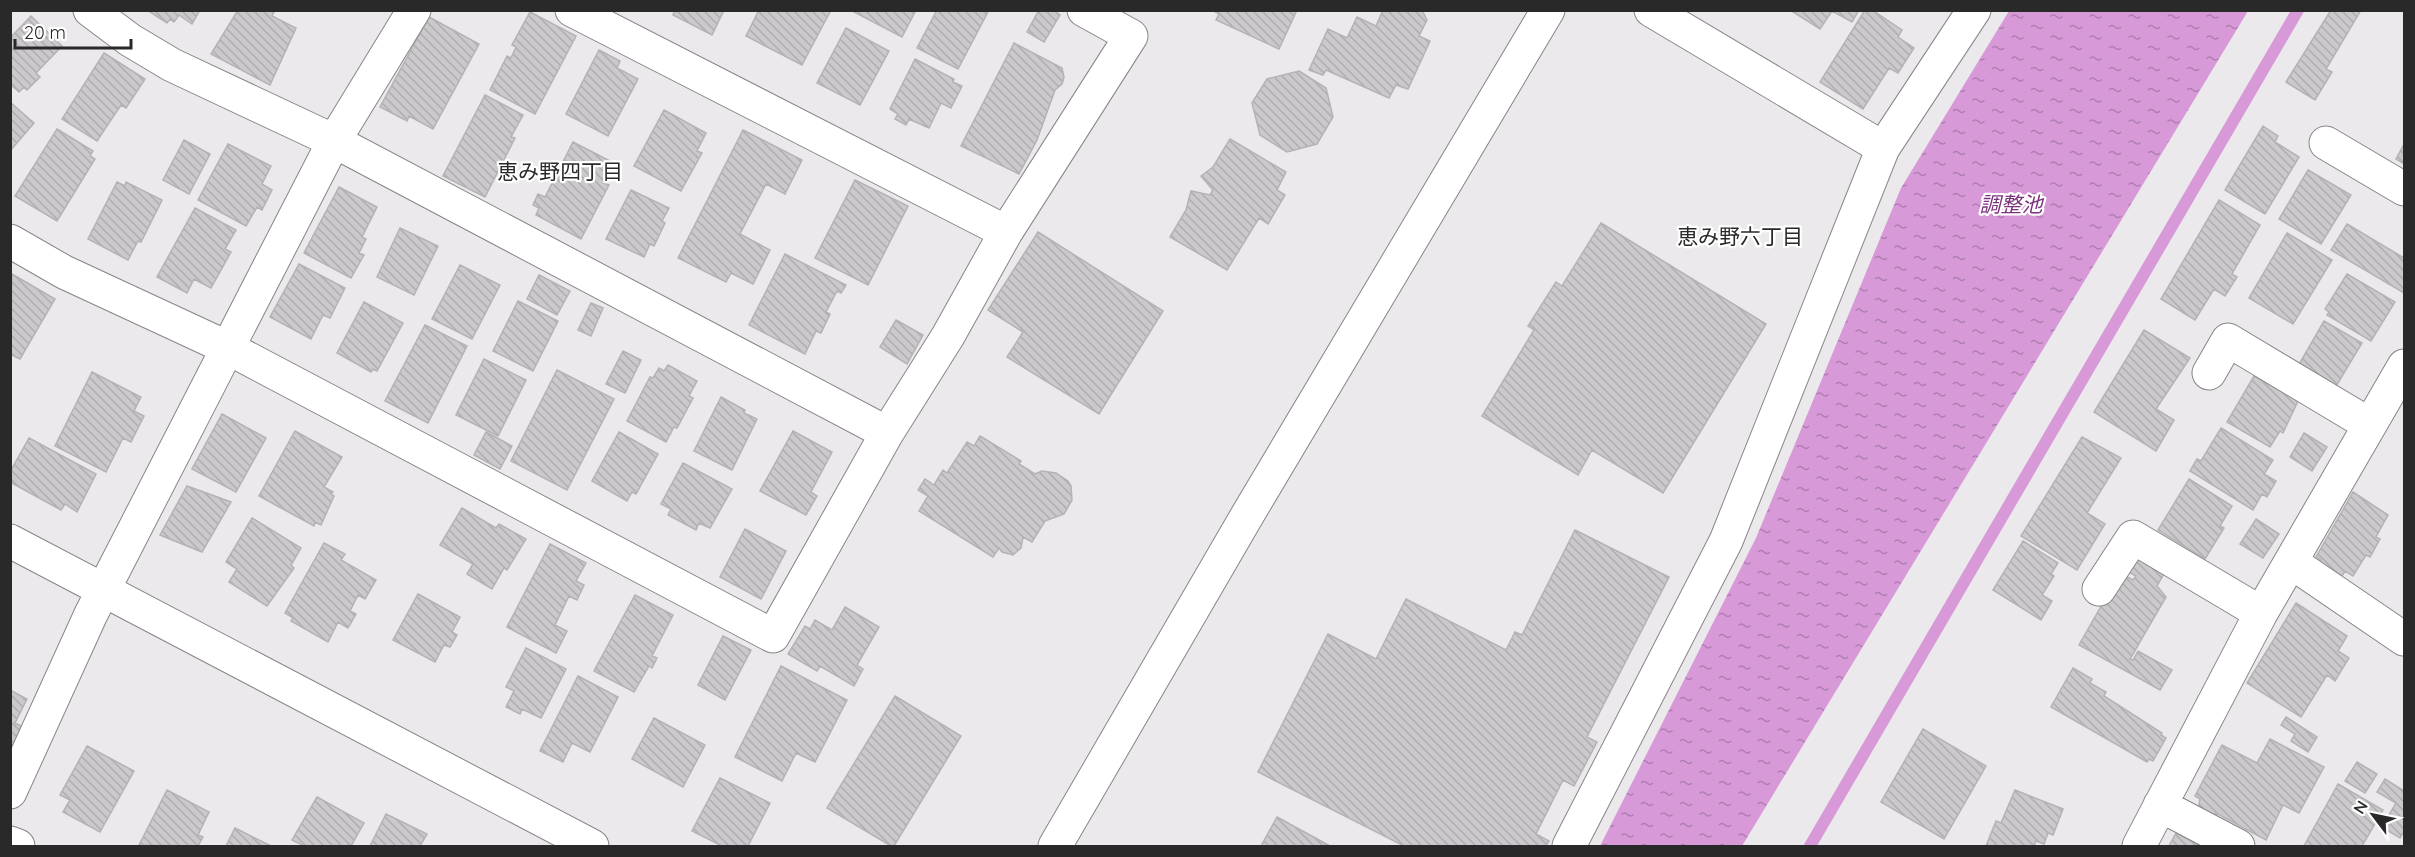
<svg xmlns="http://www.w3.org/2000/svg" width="2415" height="857" font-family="Quicksand,'Noto Sans JP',sans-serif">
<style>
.water{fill:url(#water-ripples)}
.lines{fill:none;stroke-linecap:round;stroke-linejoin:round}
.stream{stroke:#d799d7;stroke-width:12}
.building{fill:url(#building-back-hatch);stroke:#b5b2b5;stroke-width:1.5}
.minor-casing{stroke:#888588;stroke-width:35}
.minor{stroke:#fff;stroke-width:33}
.labels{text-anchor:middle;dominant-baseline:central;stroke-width:4.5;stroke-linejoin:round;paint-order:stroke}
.neighbourhood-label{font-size:21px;fill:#2a292a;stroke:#fff}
.water-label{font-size:21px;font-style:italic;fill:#7b327d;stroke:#fff}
</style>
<defs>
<pattern id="water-ripples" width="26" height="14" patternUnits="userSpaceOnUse" patternTransform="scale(1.5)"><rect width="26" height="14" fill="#d799d7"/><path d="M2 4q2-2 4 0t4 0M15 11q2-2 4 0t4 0" fill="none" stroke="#af7daf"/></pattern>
<pattern id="building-back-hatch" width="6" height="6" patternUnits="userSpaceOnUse" patternTransform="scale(1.5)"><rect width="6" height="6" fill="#ccc9cc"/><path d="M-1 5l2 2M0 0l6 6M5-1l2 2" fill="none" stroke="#afadaf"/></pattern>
</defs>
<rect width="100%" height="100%" fill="#ece9ec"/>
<path class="water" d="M2009 11H2248L1742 846H1600L1756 538 1901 188Z"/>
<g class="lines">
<path class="stream" d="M1810 846 2298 10"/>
</g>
<path class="building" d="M147 10H200L192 24 179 15 174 22 170 19 167 23Z
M238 10H275L272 16 296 28 270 85 211 54Z
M675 10H724L712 35 673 15Z
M759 10H831L802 65 746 36Z
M855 10H916L902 37 854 12Z
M937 10H989L958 69 917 48Z
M1039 10H1053L1060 15 1044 42 1027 32Z
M1212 10H1297L1279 49 1216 20 1219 14Z
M1383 10H1422L1427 20 1419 36 1430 41 1408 89 1396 85 1389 98 1326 70 1323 75 1309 70 1328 29 1347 38 1357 17 1376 26Z
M1790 10H1859L1852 22 1832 11 1820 29Z
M1865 10H1872L1902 30 1898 37 1914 48 1898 73 1889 68 1863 109 1820 82Z
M2331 10H2361L2326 69 2332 72 2315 100 2286 82Z
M530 12 576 36 535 114 490 90 507 56 511 58 516 47 512 45Z
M31 16 62 46 36 73 40 77 27 90 24 87 19 92 10 84V38Z
M429 17 479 44 433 129 409 116 407 121 380 107Z
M846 28 889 51 860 105 817 83Z
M1014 43 1062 68 1064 77 1062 84 1055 90 1037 140 1019 174 961 146Z
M599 50 620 61 617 68 638 79 608 136 566 114Z
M104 53 145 79 126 108 121 105 97 141 62 119Z
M915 59 954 79 953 82 962 86 951 108 941 103 929 128 909 119 906 125 895 119 898 114 890 109Z
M1299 71 1326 88 1333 117 1317 144 1287 152 1260 135 1252 103 1267 79Z
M485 95 523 115 511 137 515 138 485 197 443 176Z
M10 102 34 123 10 151Z
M664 110 706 133 697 151 702 153 681 191 634 166Z
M2263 126 2278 136 2275 142 2299 157 2265 214 2225 190Z
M57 129 93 151 90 156 95 159 57 221 15 196Z
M743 130 802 160 785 194 766 184 740 234 770 250 753 284 731 273 726 282 678 258Z
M1230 139 1286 172 1277 190 1285 195 1268 224 1259 218 1227 270 1170 237 1186 210 1191 191 1210 195 1213 190 1201 176 1213 167Z
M184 140 210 154 189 194 163 180Z
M573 142 614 163 604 183 609 185 581 239 536 215 539 208 533 205 538 194 545 197Z
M228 144 271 166 262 184 272 190 262 210 257 207 246 226 198 200Z
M2404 144V164L2396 159Z
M2308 170 2351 195 2321 244 2279 219Z
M855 180 908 206 868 285 815 258Z
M117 182 125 186 126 182 162 200 141 242 138 241 128 260 88 239Z
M339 187 377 207 362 237 366 239 359 253 364 255 351 278 304 253Z
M631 190 669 208 662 221 665 223 654 246 650 244 644 257 606 239Z
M2219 200 2260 225 2232 274 2237 277 2225 296 2214 289 2195 320 2161 299Z
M195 208 236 230 225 249 231 252 211 288 194 279 187 293 157 277Z
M1601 223 1766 324 1663 493 1592 450 1578 475 1482 416 1534 330 1528 326 1556 282 1562 286Z
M2347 224 2404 258V293L2331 250Z
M400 228 438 246 414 295 377 277Z
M1038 232 1163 311 1099 414 1007 357 1023 332 988 310Z
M2287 233 2332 260 2293 324 2249 298Z
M785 254 846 285 841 293 837 291 826 312 830 314 821 333 816 331 805 354 749 325Z
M299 264 345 288 330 318 323 315 311 339 270 317Z
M460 265 500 285 472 339 432 319Z
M12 274 55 299 20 359 10 354Z
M2347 274 2395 302 2371 341 2327 315 2329 312 2325 309Z
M539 275 570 291 557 315 527 299Z
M518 301 558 321 533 371 493 351Z
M364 302 403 323 377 371 373 369 371 372 337 353Z
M591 303 603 308 591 336 578 330Z
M896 320 923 335 907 364 880 347Z
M2324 321 2362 343 2335 388 2298 366Z
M425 325 467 346 428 423 385 401Z
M2144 330 2190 358 2156 409 2174 420 2156 451 2094 412Z
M623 351 641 360 625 393 606 384Z
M484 359 526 380 498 436 456 415Z
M668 365 697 381 689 396 693 398 677 428 674 427 666 442 627 421 650 377 653 378 659 368 664 371Z
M557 370 614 399 567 490 511 461Z
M92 372 141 397 134 411 144 416 131 442 123 438 106 472 55 446Z
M2254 376 2298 401 2283 433 2280 431 2270 447 2227 422Z
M721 397 745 410 744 413 757 419 732 470 694 451Z
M222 414 266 438 236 492 192 469Z
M2221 428 2273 460 2264 474 2276 481 2267 497 2262 494 2253 510 2190 471 2197 459 2201 461Z
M295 431 342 457 324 487 333 492 331 494 334 496 321 525 315 522 314 526 259 496Z
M793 431 832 452 811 492 817 496 806 515 760 491Z
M486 432 512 446 500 469 474 455Z
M619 432 658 454 636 494 632 492 627 501 592 481Z
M2304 433 2327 447 2312 471 2290 457Z
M980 436 1021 461 1019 464 1035 474 1042 471 1056 473 1068 481 1071 486 1072 500 1064 514 1045 521 1032 542 1023 537 1021 548 1013 555 1002 552 999 548 993 557 919 511 928 496 918 490 925 479 934 485 943 470 947 473 967 442 974 446Z
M2082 437 2121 458 2087 513 2105 524 2077 570 2021 536Z
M29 438 96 474 77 512 65 504 61 510 10 482V472Z
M683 463 732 489 710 528 699 523 696 530 668 515 671 509 661 504Z
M2189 479 2232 506 2220 526 2224 528 2205 559 2158 530Z
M187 486 231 502 202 552 160 535Z
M2353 492 2388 515 2376 537 2380 539 2370 557 2366 555 2353 576 2345 571 2342 576 2319 563 2321 560 2316 557Z
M462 508 496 528 499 524 526 539 507 570 504 568 492 589 467 574 473 564 440 545Z
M252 518 301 548 291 565 294 568 267 606 229 582 237 569 226 562Z
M2256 519 2279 534 2263 558 2240 544Z
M745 529 786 551 761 599 720 577Z
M1575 530 1669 577 1587 737 1597 742 1574 786 1563 780 1536 834 1549 841 1546 846H1404L1258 772 1328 634 1376 659 1406 599 1506 650 1515 632 1522 635Z
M2023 541 2058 563 2051 574 2054 576 2042 595 2052 601 2041 620 1993 590Z
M324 543 345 554 341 560 376 580 365 599 358 595 350 611 356 614 348 628 338 622 328 642 291 621 293 618 285 613Z
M550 544 586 563 576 581 584 585 577 600 569 596 555 625 567 631 556 653 507 627Z
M2131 554 2165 572 2157 586 2166 597 2130 659 2133 660 2138 651 2172 670 2160 690 2079 645 2120 573 2133 580 2136 576 2123 569Z
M418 594 460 617 452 632 457 635 450 647 444 645 435 662 393 640Z
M635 595 673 615 652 656 657 658 652 668 649 666 634 692 594 671Z
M2296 603 2347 636 2338 651 2349 658 2335 681 2327 675 2301 717 2247 683Z
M845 607 879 627 857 665 863 669 854 686 820 666 817 671 788 654 805 626 810 629 815 620 832 630Z
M723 636 751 650 725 700 698 685Z
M526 648 566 669 541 718 522 709 520 714 506 707 514 691 506 687Z
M781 666 847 700 815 762 796 753 782 781 735 757Z
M2073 668 2092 679 2090 683 2106 692 2104 696 2162 733 2161 735 2166 738 2153 761 2149 759 2147 762 2051 707Z
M578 676 618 697 590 752 572 743 563 762 540 751Z
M10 690 27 699 15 723 23 727 10 751Z
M895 696 961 736 894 846H891L827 808Z
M2286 717 2317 737 2308 752 2291 741 2295 734 2281 725Z
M654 718 705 745 683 787 632 759Z
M1923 729 1986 766 1944 839 1881 802Z
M2270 739 2324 767 2299 813 2283 805 2266 840 2216 813 2213 818 2198 810 2200 799 2195 796 2222 745 2257 763Z
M87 746 134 771 100 832 63 812 70 800 60 795Z
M2357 762 2377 774 2365 793 2345 781Z
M720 778 770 803 748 846H722L692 831Z
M2385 779 2404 791V831L2400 838 2382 827 2396 803 2377 792Z
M2338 784 2383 810 2362 846H2304Z
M167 790 209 812 198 835 203 837 198 846 139 845Z
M2015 790 2063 809 2053 835 2048 833 2044 844 2036 841 2034 846H1986L1996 821 2001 823Z
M317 797 364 823 351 846H304L292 840Z
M386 814 427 834 420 846H370Z
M1277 817 1330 846H1261Z
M235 828 271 846H226Z
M2176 833 2201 846H2169Z"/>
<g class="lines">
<defs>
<path id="minor" d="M90 10 130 40 172 65 334 141 887 433
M572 10 1006 232
M1651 10 1883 148
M2326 143 2404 189
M10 241 64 272 228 348 773 636 887 433 948 336 1006 232 1131 36 1084 10
M2209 373 2228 340 2370 425
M10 541 592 846
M2291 562 2404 639
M2099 589 2133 537 2261 613
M10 792 91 614 334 141 414 10
M2160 805 2238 846
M10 843 18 846
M1055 846 1248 514 1548 10
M1569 846 1726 541 1883 148 1974 10
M2139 846 2261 613 2404 366"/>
</defs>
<use href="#minor" class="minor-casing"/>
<use href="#minor" class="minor"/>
</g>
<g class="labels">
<g class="neighbourhood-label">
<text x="560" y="171">恵み野四丁目</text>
<text x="1740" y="236">恵み野六丁目</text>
</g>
<g class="water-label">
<text x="2011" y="204">調整池</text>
</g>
</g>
<rect width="2415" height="857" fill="none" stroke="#2a292a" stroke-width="24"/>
<g transform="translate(2373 815) rotate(302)" stroke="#ffffff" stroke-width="4.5" paint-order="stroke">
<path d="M0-4.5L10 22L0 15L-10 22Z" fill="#2a292a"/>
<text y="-9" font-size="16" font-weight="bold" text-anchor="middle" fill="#2a292a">N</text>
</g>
<path d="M15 39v9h116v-9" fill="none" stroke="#2a292a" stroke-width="3"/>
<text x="24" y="39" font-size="18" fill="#2a292a" stroke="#ffffff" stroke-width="4.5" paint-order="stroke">20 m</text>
</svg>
